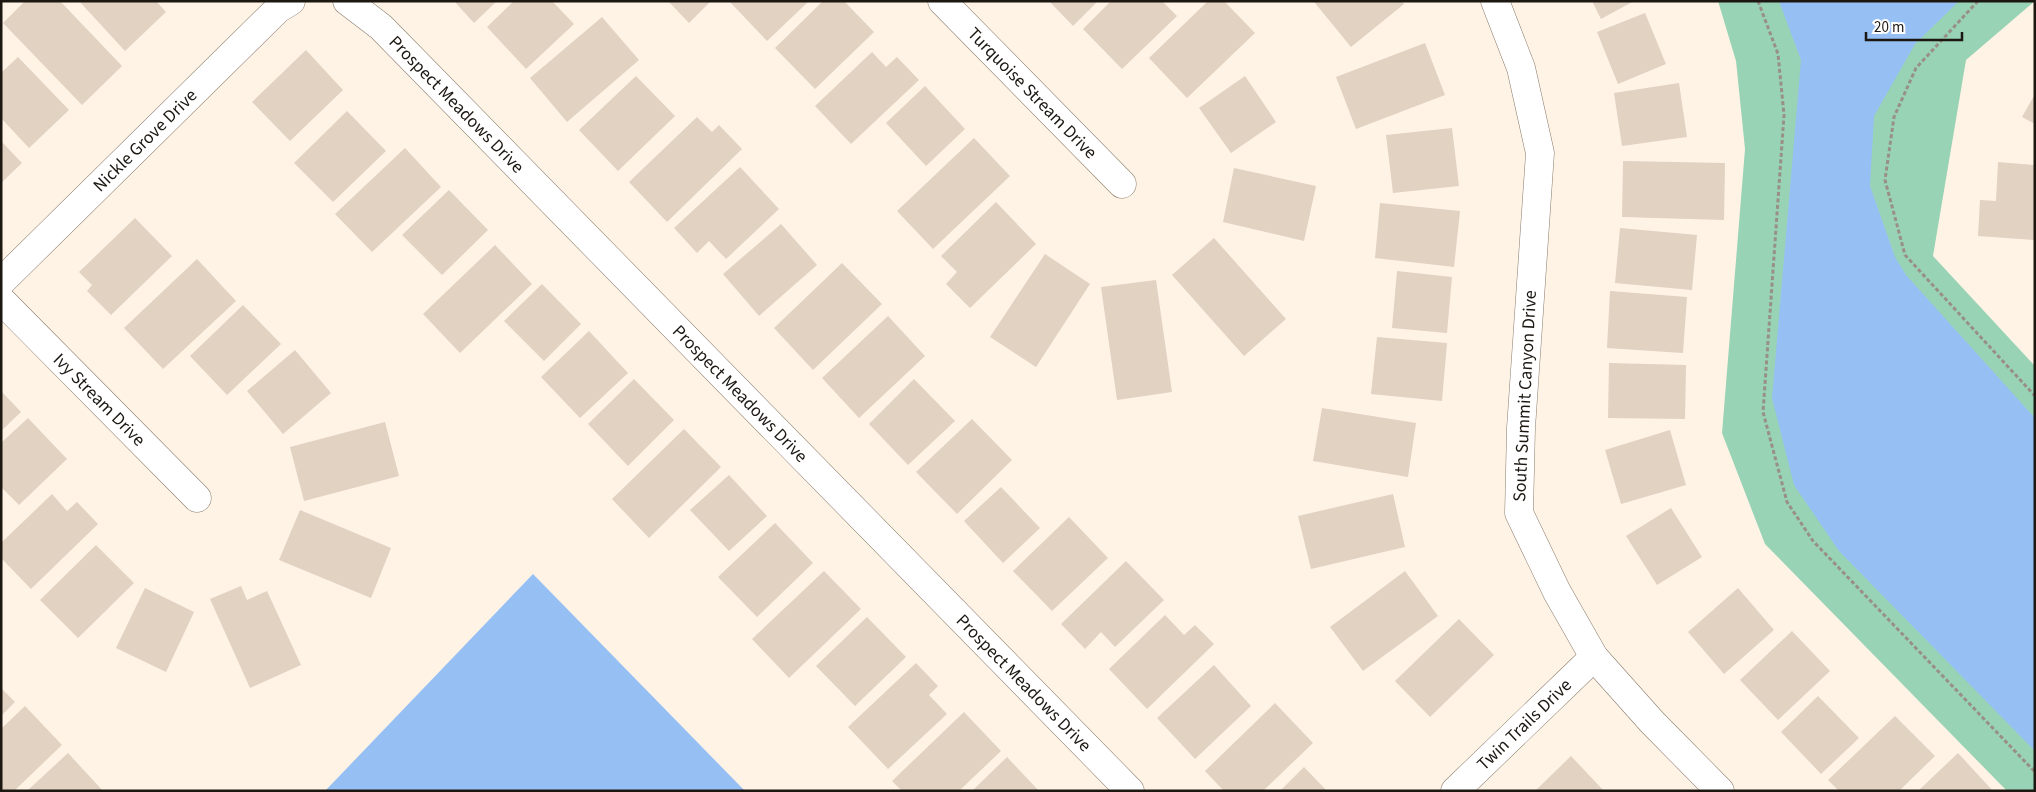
<svg xmlns="http://www.w3.org/2000/svg" width="2036" height="792" font-family="'Source Sans 3',sans-serif">
<style>
.green{fill:#99d3b6}
.water{fill:#96bff4}
.building{fill:#e1d2c2}
.lines{fill:none;stroke-linecap:round;stroke-linejoin:round}
.street-casing{stroke:#887b6c;stroke-width:29}
.path{stroke:#988f85;stroke-width:3;stroke-dasharray:4 2.5;stroke-linecap:butt}
.street{stroke:#fff;stroke-width:28}
.labels{text-anchor:middle;dominant-baseline:central;stroke-width:4;stroke-linejoin:round;paint-order:stroke}
.street-label{font-size:18px;fill:#1c1711;stroke:#fff}
</style>
<rect width="100%" height="100%" fill="#fff3e6"/>
<path class="green" d="M1718 1H2035L1966 60 1933 256 2035 366V791H2007L1765 544 1722 433 1745 149 1736 61Z"/>
<path class="water" d="M1779 1H1959L1915 44 1874 116 1870 186 1895 257 1906 275 2035 418V751L1839 551 1794 485 1772 398 1801 60Z
M533 574 745 791H325Z"/>
<path class="building" d="M25 1H60L122 66 82 105 3 23Z
M79 1H156L166 12 125 51Z
M454 1H497L474 23Z
M514 1H552L574 24 526 69 487 27Z
M668 1H711L689 23Z
M729 1H809L767 41Z
M823 1H844L874 32 815 89 775 48Z
M1049 1H1098L1073 26Z
M1111 1H1162L1177 16 1122 69 1083 29Z
M1208 1H1224L1255 33 1187 98 1149 58Z
M1316 1H1402L1404 4 1351 47 1315 3Z
M1592 1H1634L1601 19Z
M1645 13 1666 64 1618 84 1597 32Z
M602 17 639 60 567 122 530 78Z
M1425 43 1445 95 1356 129 1336 77Z
M306 50 343 90 290 141 252 102Z
M872 52 886 67 897 57 919 80 851 144 815 106Z
M18 57 69 110 29 148 1 118V73Z
M636 76 675 116 618 171 579 130Z
M1245 76 1276 122 1231 153 1199 108Z
M1679 83 1687 137 1622 146 1614 93Z
M925 86 965 129 926 166 886 123Z
M2035 94V124L2022 117Z
M347 111 386 151 333 202 294 163Z
M697 117 712 132 719 125 742 149 667 222 629 182Z
M1452 128 1459 186 1393 193 1386 135Z
M974 138 1010 176 933 249 897 211Z
M1 141 22 163 1 183Z
M405 148 441 187 372 252 335 214Z
M1623 161 1725 163 1724 220 1622 217Z
M1998 162 2035 165V240L1978 236 1980 200 1996 201Z
M740 167 779 209 726 259 709 241 697 253 674 228Z
M1234 168 1316 186 1304 241 1223 222Z
M449 190 488 230 442 275 402 235Z
M996 202 1036 244 970 308 946 284 957 272 941 256Z
M1380 203 1460 211 1454 267 1375 258Z
M135 218 172 256 111 315 87 291 92 285 79 272Z
M781 224 817 265 759 316 723 274Z
M1620 228 1697 235 1692 290 1615 283Z
M1214 238 1286 319 1244 356 1172 275Z
M495 245 532 284 460 353 423 314Z
M1045 254 1090 284 1036 367 990 337Z
M197 259 236 301 163 369 124 328Z
M842 263 882 304 813 370 774 328Z
M1397 271 1452 277 1447 333 1392 328Z
M1156 280 1172 392 1117 400 1101 287Z
M542 284 581 324 544 361 504 321Z
M1610 291 1687 297 1683 353 1607 348Z
M243 305 281 344 227 395 190 356Z
M888 316 925 356 859 418 822 378Z
M589 331 628 373 580 418 541 377Z
M1377 337 1447 343 1442 401 1371 394Z
M295 350 331 393 283 434 247 391Z
M1609 363 1686 365 1685 419 1608 418Z
M634 379 674 420 628 466 588 424Z
M914 379 955 421 908 465 869 424Z
M1 391 21 412 1 431Z
M1322 408 1416 423 1408 477 1313 461Z
M28 418 67 459 19 505 1 487V443Z
M972 419 1012 460 957 514 916 472Z
M385 422 399 476 304 501 290 447Z
M684 429 721 467 649 538 612 499Z
M1670 430 1686 485 1621 504 1605 450Z
M729 475 767 516 729 551 690 510Z
M1001 487 1040 528 1003 563 964 521Z
M52 494 67 511 77 502 98 524 31 589 1 558V543Z
M1393 494 1405 547 1311 569 1298 516Z
M1671 508 1702 557 1657 585 1626 536Z
M300 510 391 548 371 598 279 560Z
M1069 517 1108 558 1052 611 1013 571Z
M775 523 813 563 757 617 718 577Z
M96 545 134 583 78 638 40 600Z
M1126 561 1164 600 1115 647 1101 632 1085 649 1061 624Z
M824 571 861 609 789 678 752 639Z
M1405 571 1438 616 1363 671 1330 627Z
M241 586 247 600 267 591 301 665 250 688 210 599Z
M145 588 194 612 166 672 116 648Z
M1738 588 1774 630 1724 674 1688 632Z
M1165 615 1184 635 1195 625 1214 644 1147 709 1109 669Z
M867 617 906 657 855 706 816 666Z
M1459 619 1494 655 1430 717 1395 681Z
M1792 631 1830 671 1778 720 1740 680Z
M916 663 938 686 929 695 947 714 888 769 848 727Z
M1214 665 1251 706 1195 759 1157 718Z
M1 688 15 702 1 716Z
M1818 696 1859 738 1821 774 1781 732Z
M1275 703 1313 743 1263 791H1224L1205 771Z
M25 706 62 745 14 791H1V729Z
M964 712 1001 751 959 791H902L892 781Z
M1895 716 1935 756 1899 791H1839L1828 780Z
M68 753 103 791H27Z
M1958 753 1993 791H1918Z
M1571 756 1604 791H1535Z
M1007 757 1039 791H972Z
M1304 767 1327 791H1280Z"/>
<g class="lines">
<defs>
<g id="street">
<path id="s1" d="M347 1 381 27 1130 791"/>
<path id="s2" d="M942 1 1122 184"/>
<path d="M1495 1 1521 68 1540 153 1521 428 1519 513 1557 592 1594 657 1652 722 1720 791"/>
<path id="s3" d="M1 282 278 9 291 1"/>
<path id="s4" d="M1 300 197 498"/>
<path id="s5" d="M1455 791 1594 657"/>
</g>
</defs>
<use href="#street" class="street-casing"/>
<path class="path" d="M1758 1 1778 54 1784 115 1763 412 1787 502 1813 541 2035 772
M1978 1 1916 68 1894 117 1885 180 1905 255 2035 396"/>
<use href="#street" class="street"/>
</g>
<g class="labels">
<g class="street-label">
<text stroke="none"><textPath href="#s2" startOffset="129">Turquoise Stream Drive</textPath></text>
<text stroke="none"><textPath href="#s1" startOffset="151">Prospect Meadows Drive</textPath></text>
<text stroke="none"><textPath href="#s3" startOffset="202">Nickle Grove Drive</textPath></text>
<text stroke="none"><textPath href="#s1" startOffset="556">Prospect Meadows Drive</textPath></text>
<text transform="translate(1525 396) rotate(-87)">South Summit Canyon Drive</text>
<text stroke="none"><textPath href="#s4" startOffset="140">Ivy Stream Drive</textPath></text>
<text stroke="none"><textPath href="#s1" startOffset="961">Prospect Meadows Drive</textPath></text>
<text stroke="none"><textPath href="#s5" startOffset="96">Twin Trails Drive</textPath></text>
</g>
</g>
<rect width="2036" height="792" fill="none" stroke="#1c1711" stroke-width="5"/>
<path d="M1866 32v8h96v-8" fill="none" stroke="#1c1711" stroke-width="2.5"/>
<text x="1874" y="32" font-size="15" fill="#1c1711" stroke="#ffffff" stroke-width="4" paint-order="stroke">20 m</text>
</svg>
